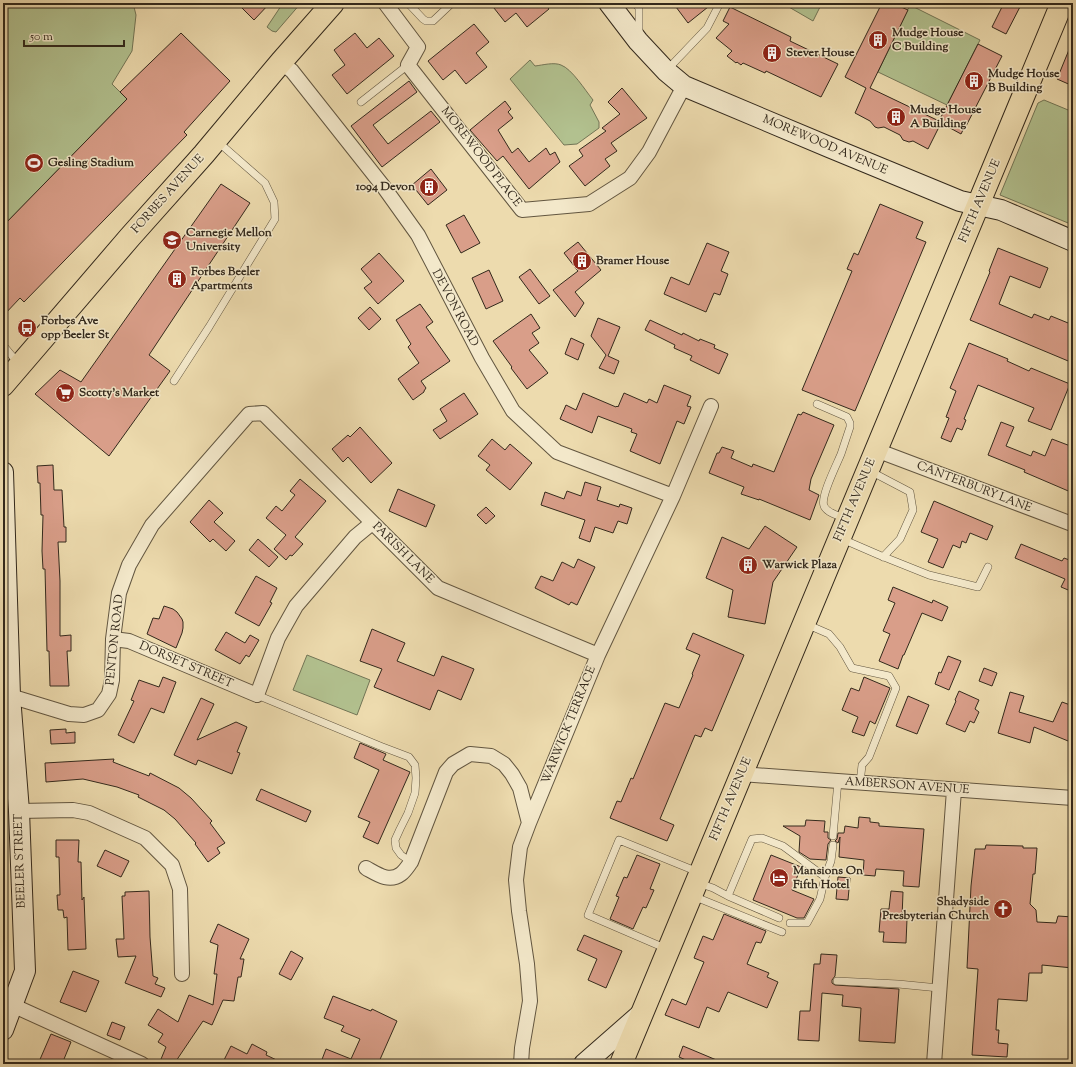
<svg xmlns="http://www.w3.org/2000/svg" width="1076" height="1067" font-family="'Sorts Mill Goudy',serif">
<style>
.green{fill:#b2c18f;stroke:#727556}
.building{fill:#d99e89;stroke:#33291c}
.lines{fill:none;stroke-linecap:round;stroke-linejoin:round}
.lane-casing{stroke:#625640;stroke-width:8}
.street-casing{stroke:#625640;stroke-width:16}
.secondary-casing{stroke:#33291c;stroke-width:22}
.primary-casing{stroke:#33291c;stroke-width:24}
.highway-casing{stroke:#33291c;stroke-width:24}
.lane{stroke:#f3e8ca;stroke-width:7}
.street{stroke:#f3e8ca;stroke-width:14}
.secondary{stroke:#f3e8ca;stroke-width:20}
.primary{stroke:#eddbae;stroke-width:22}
.highway{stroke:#eddbae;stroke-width:22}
.labels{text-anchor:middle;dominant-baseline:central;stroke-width:3;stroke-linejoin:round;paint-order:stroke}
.poi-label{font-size:12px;font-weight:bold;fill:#33291c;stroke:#f3e8ca;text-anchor:start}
.street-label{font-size:12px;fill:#33291c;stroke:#f3e8ca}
</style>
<rect width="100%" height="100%" fill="#eddbae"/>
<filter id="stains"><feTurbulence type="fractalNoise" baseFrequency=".005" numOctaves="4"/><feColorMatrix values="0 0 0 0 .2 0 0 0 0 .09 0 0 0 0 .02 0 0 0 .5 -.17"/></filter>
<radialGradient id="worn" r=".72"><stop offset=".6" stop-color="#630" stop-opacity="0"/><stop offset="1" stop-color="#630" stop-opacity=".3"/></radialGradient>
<path class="green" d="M3 3H133L136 15 132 51 112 84 127 99 3 226Z
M283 3H301L276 32 272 31 267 27Z
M782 3H822L813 21Z
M910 5 980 40 947 105 878 72Z
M530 60 535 66C543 65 554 62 561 65 572 69 585 90 593 100L590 105 599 122V128L577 144 564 145 510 79Z
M1044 100 1073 112V225L1000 195 1038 103Z
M307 655 370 680 357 715 293 690Z"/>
<path class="building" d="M237 3H270L254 20Z
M490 3H544L549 9 527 27 516 13 505 22Z
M673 3H713L688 23Z
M882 3H892L908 10 870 88 939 121 978 44 1002 56 965 128H964L961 134 941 123 928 149 913 141 909 142 903 140 900 135 884 127 878 128 875 127 870 121 855 113 866 88 845 77Z
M1004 3H1022L1006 34 992 27Z
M730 7 791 37 790 41 838 64 821 97 766 71 765 73 743 63 741 65 737 62 736 63 727 56 732 51 716 38 729 24 723 21Z
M474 24 489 42 476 53 487 67 466 84 455 70 443 80 428 61Z
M181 33 230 81 184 132 187 135 24 302 20 298 3 316V226L127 99 120 92Z
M355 33 367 48 379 38 394 56 347 94 332 75 345 65 334 50Z
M1073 40V86L1057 79Z
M409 81 417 92 373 125 388 144 431 111 440 122 382 167 351 126Z
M622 88 647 118 611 143 617 151 605 159 610 166 585 186 569 166 583 156 579 150 606 131 602 128 620 114 608 102Z
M505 101 511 109 508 112 513 118 498 130 512 153 518 148 529 162 546 148 550 155 555 152 560 162 529 189 503 156 497 161 470 130Z
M431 169 447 190 428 205 412 185Z
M221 184 250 203 149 355 170 371 109 456 35 394 60 370 81 382Z
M880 204 923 222 916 238 926 242 855 411 802 390 852 271 847 269 854 253 858 255Z
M464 215 480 243 461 253 446 225Z
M578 242 601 270 575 292 584 303 575 317 553 290 578 271 564 253Z
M707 243 729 252 721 271 728 274 720 295 714 293 706 312 664 294 671 277 689 285Z
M998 248 1048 268 1040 288 1010 276 999 304 1032 318 1034 314 1049 320 1051 316 1073 325V363L970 320 990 272 989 271Z
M379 253 404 281 378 304 364 288 372 282 361 269Z
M530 269 550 296 539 304 519 277Z
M489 270 503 301 486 309 472 278Z
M420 304 433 322 426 327 450 361 421 381 426 388 424 391V392L413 400 398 379 419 363 408 347 411 344 396 320Z
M370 307 381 319 369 330 358 318Z
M531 314 540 328 532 333 539 343 529 350 548 373 527 389 511 368 512 367 493 341Z
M598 318 620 327 608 356 619 361 614 374 599 368 606 355 591 336Z
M650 320 682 335 683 333 699 341 700 339 715 345 714 348 728 354 719 374 690 360 692 356 674 348 675 345 645 330Z
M571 338 584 344 578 360 565 354Z
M969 343 1008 359 1007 361 1029 371 1031 368 1070 384 1051 430 1028 421 1034 408 978 385 964 419 966 420 962 430 957 428 951 442 941 438 949 418 946 417 956 391 950 388Z
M664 385 691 396 687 406 691 407 684 424 677 421 660 464 630 451 637 434 631 432 632 429 598 416 592 433 560 419 566 405 576 410 583 393 616 407 617 406 618 407 624 393 647 403 649 399 657 403Z
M464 393 478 414 440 439 433 430 447 421 440 409Z
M803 412 834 425 811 479 809 490 819 495 810 520 759 499V500L741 494 744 487 709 473 717 453H719L722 447 734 451 731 458 752 467 753 464 774 472 798 414 801 415Z
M1001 422 1014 427 1006 446 1031 456 1033 451 1045 456 1052 439 1073 447V493L1024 472 1025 470 988 455Z
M360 427 392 463 371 483 348 457 343 462 332 449 348 435 350 437Z
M492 439 505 450 510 444 532 463 510 490 486 470 490 465 478 456Z
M53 465 54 490H62L64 527H66V542H58L60 581V636L71 635V651H67L69 686H50L49 651H47L45 569H43L42 551 43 515H41L40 483H38L37 466Z
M300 479 326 501 295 537 303 544 292 556 290 555 286 560 274 549 286 535 266 518 276 506 282 511 295 495 290 491Z
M585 482 601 487 597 500 619 507 620 504 632 508 627 524 618 521 613 533 595 527 590 542 579 538 585 520 541 505 545 492 564 499 567 491 581 496Z
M398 489 435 505 426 527 389 511Z
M209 500 223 513 214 522 235 541 226 551 213 539 210 542 190 522Z
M934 501 993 526 987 540 970 533 966 543 962 541 960 548 953 545 943 568 928 562 938 539 921 532Z
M486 507 495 516 486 524 477 515Z
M765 526 797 547 773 582 765 624 728 617 733 590 706 578 722 537 749 549Z
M258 539 278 557 269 567 249 550Z
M1021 544 1062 561 1064 558 1072 561 1073 560V592L1061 587 1065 579 1015 558Z
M578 559 595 567 577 605 571 602 569 605 535 588 541 576 553 581 562 562 574 568Z
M256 576 277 588 270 602 272 603 259 626 235 613Z
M893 587 932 603 933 600 948 607 942 621 922 613 904 655H903L898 669 879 661 890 634 883 631 895 603 888 600Z
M164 606 173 609 177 612 182 619 183 622V628L182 633 176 648 147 634 153 618 159 619Z
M372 629 405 643 397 661 434 676 442 656 474 669 461 700 438 690 430 710 374 687 382 669 360 661Z
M226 632 245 643 250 635 259 640 249 657 246 655 240 664 215 650Z
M693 633 744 655 712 731 705 728 701 737 695 735 660 819 674 825 667 841 610 818 617 801 621 802 631 778 633 779 665 703 679 708 693 675 692 674 700 655 686 649Z
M948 656 961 661 949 690 935 684 939 672 941 673Z
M984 668 997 673 992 686 979 681Z
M163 677 176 682 164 713 151 708 134 743 118 735 134 701 131 700 139 680 159 687Z
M864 677 890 688 875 724 870 721 864 736 852 732 858 717 842 710 851 688 859 691Z
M959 691 979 700 975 709 979 712 974 723 970 721 965 732 946 724 956 701 955 700Z
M1010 692 1024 696 1019 712 1053 722 1062 702 1073 706V743L1034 727 1030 743 998 733Z
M908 696 929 705 917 734 896 726Z
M201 698 214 704 197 740 236 722 247 727 237 752 240 753 232 774 198 760 196 765 174 755Z
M66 729V733L75 732V743L51 744 50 730Z
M360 743 386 754 383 760 410 772 378 844 363 837 370 822 358 817 379 770 354 758Z
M114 759 113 762 149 776 150 773 179 788 191 798 212 821 210 823 225 843 217 848 220 853 208 862 195 844 196 843 175 819 164 810 138 797 139 795 117 787 83 779 46 782 45 763Z
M261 789 311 811 306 822 256 800Z
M859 817 870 818V822L879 823V826L924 829 919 887 903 886 904 871 876 869 875 876 863 875 864 860 839 857 840 837 838 843 835 841 837 839 838 833H844L845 826 858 828Z
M806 820 825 821 824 832H828V838L831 840 828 844 826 860 810 859 799 852 800 836 783 826H805Z
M56 840H79L78 862H81L82 900 84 897 86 949 68 950 67 917 64 918 63 910H58L57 895H60L59 857H56Z
M986 845 1023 846V848H1037L1035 874H1033L1030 904 1036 910 1037 922 1056 923 1058 916 1073 917V968L1042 965V973H1029L1027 1001 998 999 996 1030H999L998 1043 1008 1044 1007 1057 972 1055 978 969 967 968 971 886 975 849H985Z
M105 850 129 861 121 877 97 866Z
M637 855 660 864 650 889 654 890 646 908 643 907 633 929 610 919 619 897 616 896 624 877 627 878Z
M771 855 801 867 792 890 814 899 804 918H797L753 900Z
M838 877 850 878 848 900 836 899Z
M149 891 150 937 153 976 158 978 155 984 165 988 161 997 125 983 136 956 118 957 116 939H124L122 896H125V892Z
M891 891 903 892 902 918 907 919 906 943 883 942 884 932H879L881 909H889Z
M724 914 766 931 761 943 756 942 747 964 769 973 767 977 778 982 767 1008 728 992 719 1012 707 1007 699 1028 665 1015 672 999 686 1005 704 962 694 958 703 936 713 940Z
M218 924 249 939 240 959H244L241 977H238L234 1001 223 1000 212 1025 203 1021 174 1064H159L166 1047 158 1042 163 1034 148 1025 158 1009 178 1022 189 995 213 1005 217 974H214L218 945 210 942Z
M584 935 622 951 606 988 588 980 597 959 577 950Z
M291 951 303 958 291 980 279 974Z
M821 954 837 955 835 976 832 980V983L835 985 899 989 895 1043 859 1041 861 1008 842 1006 843 995 822 993 819 1041 798 1040 800 1011H810L814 964H820Z
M73 971 99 981 86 1012 60 1002Z
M333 996 371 1011 372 1009 397 1021 378 1064H327L321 1062 326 1049 351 1059 360 1039 341 1031 344 1026 324 1018Z
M112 1022 125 1027 120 1040 107 1035Z
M51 1034 71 1042 62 1064H38Z
M252 1044 267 1052 266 1055 285 1064H222L231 1046 247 1054Z
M683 1046 726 1064H695L679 1057Z"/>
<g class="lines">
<defs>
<path id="lane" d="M408 3 423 19 426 21H433L451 4
M635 3 639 8V35
M667 70 707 28 720 3
M361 102 408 65
M3 345 18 363
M174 381 185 364 209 327 275 219 274 202 265 183 217 141
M817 404 847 417 850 423V427C847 436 844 445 841 454 837 464 820 497 824 506 827 513 839 516 845 518
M870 471 910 492 913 510 900 539 883 557
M842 539 879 555 929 575 978 587 988 567
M806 624 829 634 840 647 852 668 889 676 896 688 869 757 862 765 860 783
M257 695 380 746 409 757 415 765 416 778 415 793 408 813 400 829 395 840 396 848 401 855 411 862
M833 836 838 781
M698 883 713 888 728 896 752 839 762 838 783 846 825 877
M693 896 782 932
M728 896 779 918
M790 923H807L820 899 825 877 831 861 833 845
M667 949 588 915 619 840 698 872
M837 981 898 984 939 988"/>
<path id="street" d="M385 3 418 47 408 65 522 210 589 204 630 178 649 152 684 86
M281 62 292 71 383 186 418 235 482 358 513 411 557 452 673 496
M876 450 1072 524
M113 639 129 641 257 695 278 638 296 606 355 537 372 523
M10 696 69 714 84 715 98 710 109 694 112 680 113 639 119 593 129 565 152 525 249 414 263 413 438 588 598 655
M741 774 1073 798
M19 811 73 810 89 813 145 838 172 865 180 889 182 974
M366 868C377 874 389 883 401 874 405 871 408 866 411 862L446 772 453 764 470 754 491 756 504 764 512 774 520 788 529 823
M12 1005 142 1064
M521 1064 522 1048 530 1001 527 964 519 911 516 880 520 847 529 823 598 655 673 496 711 406
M934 1064 954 790"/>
<path id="secondary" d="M609 3 638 41 666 71 684 86 829 147 960 201 1001 210 1073 241
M3 472 10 696 19 811 25 971 3 1030
M584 1064 641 1014"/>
<path id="primary" d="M3 385 130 237 204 154 281 62 333 3"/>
<path id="highway" d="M621 1064 1062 3"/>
</defs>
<use href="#lane" class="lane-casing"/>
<use href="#street" class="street-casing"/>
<use href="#secondary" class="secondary-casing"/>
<use href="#primary" class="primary-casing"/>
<use href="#highway" class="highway-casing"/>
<use href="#lane" class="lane"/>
<use href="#street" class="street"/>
<use href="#secondary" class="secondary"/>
<use href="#primary" class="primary"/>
<use href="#highway" class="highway"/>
</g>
<defs>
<symbol id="building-disc" viewBox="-11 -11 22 22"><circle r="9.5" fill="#8f2418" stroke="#f3e8ca"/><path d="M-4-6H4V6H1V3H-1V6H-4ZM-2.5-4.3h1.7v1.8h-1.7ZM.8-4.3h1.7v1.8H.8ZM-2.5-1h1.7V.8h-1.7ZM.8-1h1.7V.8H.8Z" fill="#fff"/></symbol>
<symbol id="stadium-disc" viewBox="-11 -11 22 22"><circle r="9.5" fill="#8f2418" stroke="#f3e8ca"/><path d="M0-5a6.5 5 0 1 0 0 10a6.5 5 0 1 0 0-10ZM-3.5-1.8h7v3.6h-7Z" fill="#fff"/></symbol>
<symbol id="university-disc" viewBox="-11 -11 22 22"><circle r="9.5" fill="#8f2418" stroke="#f3e8ca"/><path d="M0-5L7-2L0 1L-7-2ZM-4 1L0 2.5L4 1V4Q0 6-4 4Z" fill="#fff"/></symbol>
<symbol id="bus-disc" viewBox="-11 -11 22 22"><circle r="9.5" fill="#8f2418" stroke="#f3e8ca"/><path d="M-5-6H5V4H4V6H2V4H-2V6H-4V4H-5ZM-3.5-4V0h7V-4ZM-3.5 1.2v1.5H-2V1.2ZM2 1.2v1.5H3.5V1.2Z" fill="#fff"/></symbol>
<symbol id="supermarket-disc" viewBox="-11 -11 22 22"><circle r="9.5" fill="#8f2418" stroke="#f3e8ca"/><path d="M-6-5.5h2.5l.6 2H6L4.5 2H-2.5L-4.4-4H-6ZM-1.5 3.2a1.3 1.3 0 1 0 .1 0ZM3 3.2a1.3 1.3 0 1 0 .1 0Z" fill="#fff"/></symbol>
<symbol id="hotel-disc" viewBox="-11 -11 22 22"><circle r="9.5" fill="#8f2418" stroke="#f3e8ca"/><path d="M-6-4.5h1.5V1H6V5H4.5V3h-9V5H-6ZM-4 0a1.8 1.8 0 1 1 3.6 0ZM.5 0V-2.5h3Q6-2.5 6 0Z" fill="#fff"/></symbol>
<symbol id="church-disc" viewBox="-11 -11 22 22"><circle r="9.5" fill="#8f2418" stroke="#f3e8ca"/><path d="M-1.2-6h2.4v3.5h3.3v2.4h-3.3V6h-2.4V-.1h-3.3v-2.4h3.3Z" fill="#fff"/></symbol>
</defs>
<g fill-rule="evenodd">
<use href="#building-disc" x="867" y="29" width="22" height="22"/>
<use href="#building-disc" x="761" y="42" width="22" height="22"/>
<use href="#building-disc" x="963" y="70" width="22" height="22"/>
<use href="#building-disc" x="885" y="106" width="22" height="22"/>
<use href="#stadium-disc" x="23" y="152" width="22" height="22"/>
<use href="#building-disc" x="418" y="176" width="22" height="22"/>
<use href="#university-disc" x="161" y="229" width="22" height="22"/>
<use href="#building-disc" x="571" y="250" width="22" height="22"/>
<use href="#building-disc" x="166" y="268" width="22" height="22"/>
<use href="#bus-disc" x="16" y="317" width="22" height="22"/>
<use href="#supermarket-disc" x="54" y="382" width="22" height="22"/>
<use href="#building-disc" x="737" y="554" width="22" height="22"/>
<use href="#hotel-disc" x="768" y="867" width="22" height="22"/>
<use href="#church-disc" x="992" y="898" width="22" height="22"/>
</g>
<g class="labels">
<g class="poi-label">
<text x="892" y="33">Mudge House<tspan x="892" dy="14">C Building</tspan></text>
<text x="786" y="53">Stever House</text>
<text x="988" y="74">Mudge House<tspan x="988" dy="14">B Building</tspan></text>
<text x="910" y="110">Mudge House<tspan x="910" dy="14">A Building</tspan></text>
<text x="48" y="163">Gesling Stadium</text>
<text x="415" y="187" text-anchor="end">1094 Devon</text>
<text x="186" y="233">Carnegie Mellon<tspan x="186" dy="14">University</tspan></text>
<text x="596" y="261">Bramer House</text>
<text x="191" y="272">Forbes Beeler<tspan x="191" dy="14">Apartments</tspan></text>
<text x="41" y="321">Forbes Ave<tspan x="41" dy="14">opp Beeler St</tspan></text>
<text x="79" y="393">Scotty's Market</text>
<text x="762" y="565">Warwick Plaza</text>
<text x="793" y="871">Mansions On<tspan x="793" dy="14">Fifth Hotel</tspan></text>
<text x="989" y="902" text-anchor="end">Shadyside<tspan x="989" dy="14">Presbyterian Church</tspan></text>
</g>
<g class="street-label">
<text transform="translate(825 145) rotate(23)">MOREWOOD AVENUE</text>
<text transform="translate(481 157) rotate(52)">MOREWOOD PLACE</text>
<text transform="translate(168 194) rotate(-48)">FORBES AVENUE</text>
<text transform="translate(980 201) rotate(-67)">FIFTH AVENUE</text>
<text transform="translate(455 308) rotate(62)">DEVON ROAD</text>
<text transform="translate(974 487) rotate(21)">CANTERBURY LANE</text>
<text transform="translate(855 500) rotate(-67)">FIFTH AVENUE</text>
<text transform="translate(403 553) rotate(45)">PARISH LANE</text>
<text transform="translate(115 640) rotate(-84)">PENTON ROAD</text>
<text transform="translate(186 665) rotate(23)">DORSET STREET</text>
<text transform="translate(569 725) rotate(-68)">WARWICK TERRACE</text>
<text transform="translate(907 786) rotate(4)">AMBERSON AVENUE</text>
<text transform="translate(731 799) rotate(-67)">FIFTH AVENUE</text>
<text transform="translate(20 861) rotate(-92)">BEELER STREET</text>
</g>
</g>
<rect width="1076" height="1067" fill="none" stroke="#eddbae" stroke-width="16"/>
<rect x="4" y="4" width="1068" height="1059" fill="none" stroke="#33291c" stroke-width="2"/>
<rect x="8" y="8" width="1060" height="1051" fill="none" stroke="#33291c"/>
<path d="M24 40v6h100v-6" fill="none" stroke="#33291c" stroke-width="2"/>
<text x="30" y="40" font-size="12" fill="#33291c" stroke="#f3e8ca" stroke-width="3" paint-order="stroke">50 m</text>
<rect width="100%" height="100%" filter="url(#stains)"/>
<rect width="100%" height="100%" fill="url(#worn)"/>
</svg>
